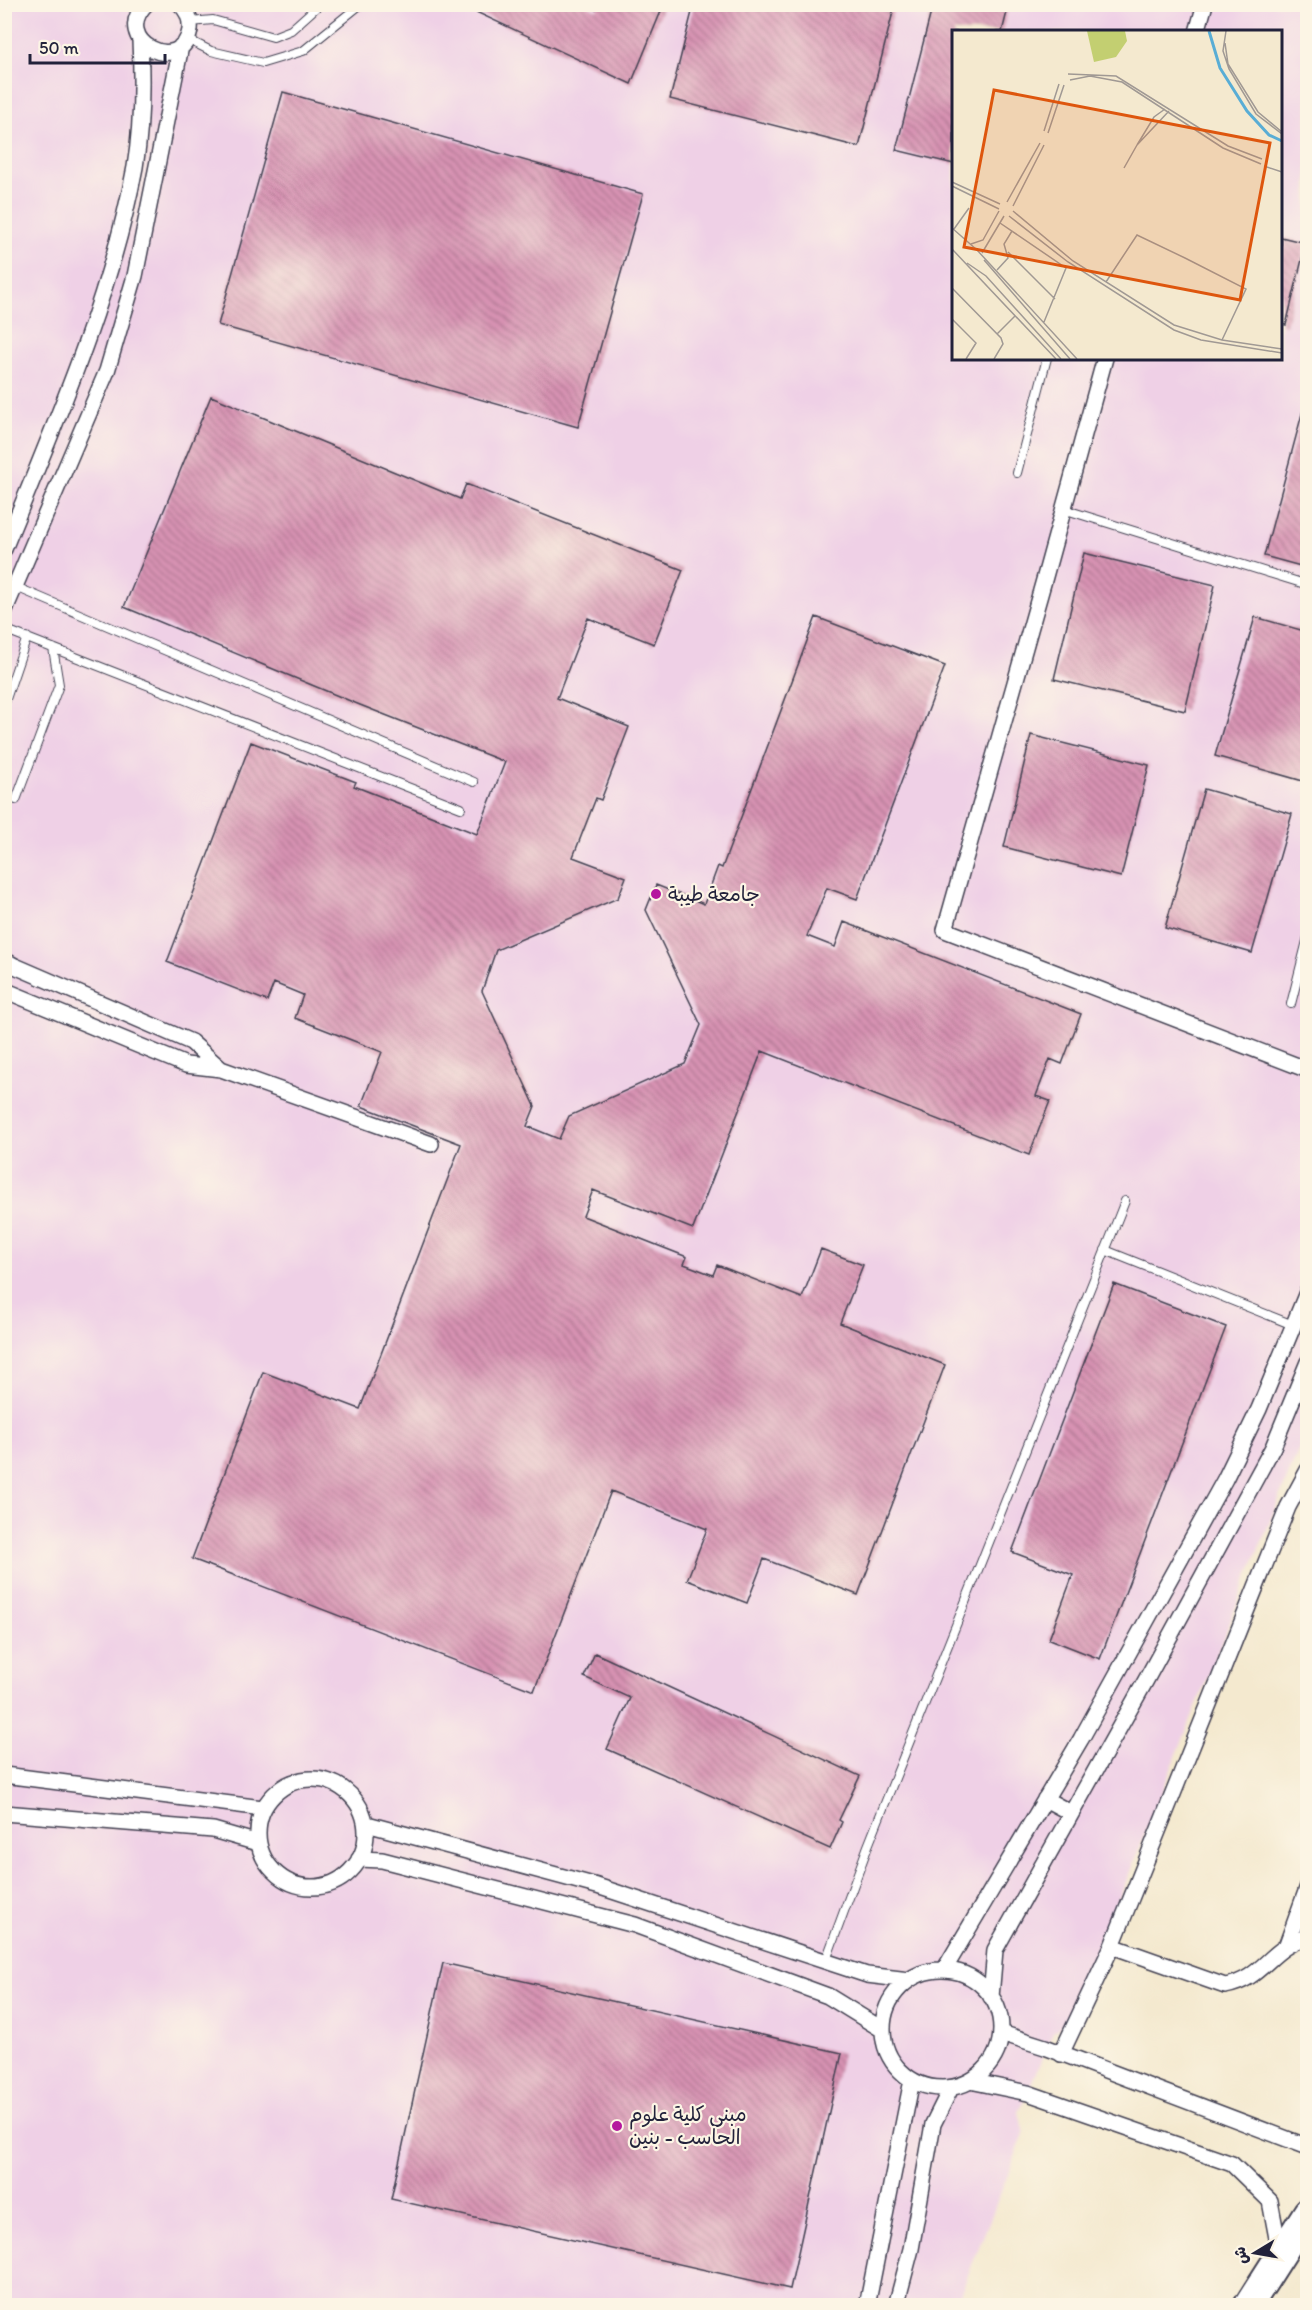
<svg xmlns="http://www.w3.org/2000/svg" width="1312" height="2310" font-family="Itim,'Playpen Sans Arabic',sans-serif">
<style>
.built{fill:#efd0e6;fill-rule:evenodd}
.building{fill:url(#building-back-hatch)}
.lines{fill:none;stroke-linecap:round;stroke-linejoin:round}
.service-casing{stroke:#424051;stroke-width:10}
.minor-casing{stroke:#424051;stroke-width:18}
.motorway-casing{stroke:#424051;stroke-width:32}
.service{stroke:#fff;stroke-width:8}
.minor{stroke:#fff;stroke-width:15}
.motorway{stroke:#fff;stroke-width:28}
.poi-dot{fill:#b5179e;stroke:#fcf5e5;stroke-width:2}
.labels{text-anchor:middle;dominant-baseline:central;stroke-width:4.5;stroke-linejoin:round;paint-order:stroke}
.poi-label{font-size:20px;fill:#22223b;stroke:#fcf5e5;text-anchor:start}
.inset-river{fill:none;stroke:#59add5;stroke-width:3}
.inset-road{fill:none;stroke:#a09994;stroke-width:1.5}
.view{fill:#de560e;fill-opacity:0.15;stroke:#de560e;stroke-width:3}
.inset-edge{fill:none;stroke:#22223b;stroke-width:3}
</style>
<defs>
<pattern id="building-back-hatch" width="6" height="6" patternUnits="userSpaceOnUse" patternTransform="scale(1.5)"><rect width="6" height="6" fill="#d792b2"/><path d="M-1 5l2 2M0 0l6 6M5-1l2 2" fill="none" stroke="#ae7792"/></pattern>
</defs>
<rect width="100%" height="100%" fill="#fcf5e5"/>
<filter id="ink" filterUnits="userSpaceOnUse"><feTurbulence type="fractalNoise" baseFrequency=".0167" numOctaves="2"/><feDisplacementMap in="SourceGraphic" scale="12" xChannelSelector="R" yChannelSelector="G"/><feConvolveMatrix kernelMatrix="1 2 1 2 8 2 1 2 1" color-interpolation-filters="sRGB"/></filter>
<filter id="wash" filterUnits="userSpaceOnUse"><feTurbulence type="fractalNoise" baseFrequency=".008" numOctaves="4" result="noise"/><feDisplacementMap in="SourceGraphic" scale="24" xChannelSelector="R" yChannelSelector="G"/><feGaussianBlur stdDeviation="1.35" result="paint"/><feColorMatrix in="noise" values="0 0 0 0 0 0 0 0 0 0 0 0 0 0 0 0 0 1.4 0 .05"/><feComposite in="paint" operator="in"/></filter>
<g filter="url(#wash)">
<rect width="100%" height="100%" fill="#f4e9cf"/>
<path class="built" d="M5 5H1307V1429L1071 2019 1053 2032 1019 2112 1024 2134 956 2305 5 2306ZM954 32H1280V358H954Z"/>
<g id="blocks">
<path class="building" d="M459 4H586L596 10 599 4H664L631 84Z
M694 4H895L859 147 670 99Z
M933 4H1009L1002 32H954V164L896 150Z
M283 92 643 194 578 427 218 325Z
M1281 237 1306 243 1286 325 1281 324Z
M211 396 460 499 466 484 683 570 654 644 588 618 557 698 629 727 601 800 596 798 573 857 626 877 618 898 496 950 482 991 535 1106 527 1126 559 1139 569 1116 685 1064 701 1025 646 910 656 885 704 904 718 866 722 868 816 617 945 666 857 899 827 888 807 936 835 947 844 922 1081 1014 1062 1064 1050 1059 1036 1096 1050 1101 1029 1155 762 1051 693 1229 593 1190 583 1216 687 1257 684 1264 713 1275 717 1265 802 1298 821 1249 863 1265 840 1323 945 1365 858 1595 764 1559 747 1603 687 1580 707 1529 611 1491 534 1691 192 1559 263 1372 360 1409 461 1144 361 1106 382 1052 295 1018 303 995 274 983 267 1001 167 962 251 742 356 782 354 786 477 834 505 762 360 705 124 607Z
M1303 410 1308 411V568L1264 556Z
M1084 553 1215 585 1185 711 1054 679Z
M1255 617 1308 632V764L1303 781 1215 756Z
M1031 735 1149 765 1121 877 1004 847Z
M1204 789 1292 814 1252 953 1165 928Z
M1114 1284 1226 1327 1100 1659 1049 1639 1073 1575 1012 1552Z
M595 1653 860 1776 839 1820 842 1822 830 1849 607 1749 630 1698 584 1677Z
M443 1963 842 2053 790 2289 391 2199Z"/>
</g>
</g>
<g filter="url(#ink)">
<use href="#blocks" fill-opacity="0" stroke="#424051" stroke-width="1.5"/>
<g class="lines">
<defs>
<path id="service" d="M190 22 213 20 273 37 291 30 320 4
M187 39 211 51 263 63 303 51 361 4
M1017 473 1047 358
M1063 509 1308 585
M16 587 474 782
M4 629 461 808
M4 705 27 637
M16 800 59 685 53 648
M1291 1004 1308 937
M1105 1250 1293 1325
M826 1960 868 1846 1125 1201"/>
<path id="minor" d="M146 4C109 41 182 77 190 30 191 20 188 11 180 4
M1197 32 1205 4
M1105 358C1053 549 1000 740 945 930L1308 1070
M4 549C55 424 110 300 135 167 142 125 142 81 140 40
M4 612 107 371 135 276 181 46
M4 960 15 966 191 1042 221 1069 186 1065 4 990
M221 1069 431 1144
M4 1775 263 1808
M258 1833a54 54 0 1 1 108 0a54 54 0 1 1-108 0Z
M1045 1799 1071 1813
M4 1813 213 1830 258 1843
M367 1824 597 1886 867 1975 909 1980
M359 1859 382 1860 635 1925 828 1996 883 2030
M1287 1944 1308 1886
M1112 1946 1225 1986C1264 1979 1269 1947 1308 1937
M944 1970 1081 1739 1225 1479 1259 1409 1308 1290
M883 2029a59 59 0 1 1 118 0a59 59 0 1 1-118 0Z
M991 1997 995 1950 1146 1680 1273 1447 1308 1362
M1001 2033 1045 2047 1308 2147
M1061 2054 1112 1946 1288 1507 1308 1470
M970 2081 1028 2093 1232 2164 1270 2201 1280 2254
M867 2306 912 2080
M896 2306 911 2249 933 2124 951 2088"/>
<path id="motorway" d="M1248 2306 1308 2212"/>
</defs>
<use href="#service" class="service-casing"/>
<use href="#minor" class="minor-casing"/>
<use href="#motorway" class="motorway-casing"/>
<use href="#service" class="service"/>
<use href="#minor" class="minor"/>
<use href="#motorway" class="motorway"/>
</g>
</g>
<g class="poi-dot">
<circle cx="656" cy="894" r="6"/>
<circle cx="617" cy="2126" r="6"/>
</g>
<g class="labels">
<g class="poi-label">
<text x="668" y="894">جامعة طيبة</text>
<text x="629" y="2114">مبنى كلية علوم<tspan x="629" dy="23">الحاسب - بنين</tspan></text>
</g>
</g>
<g transform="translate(952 30)">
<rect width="330" height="330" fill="#f4e9cf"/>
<path d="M135 1H173L175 11 164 27 142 32Z" fill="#c3cf71"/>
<path class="inset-river" d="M257 1 268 38 295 81 317 105 330 111"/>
<path class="inset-road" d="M274 1 271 21 277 39 304 84 330 104M273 13 276 34 306 82 330 102M116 44 164 46 276 116 310 129M118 50 138 46 170 52 271 118 309 134M213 79 202 87 185 115 217 81M92 101 107 54M96 103 112 55M312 136 330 142M172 138 185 115M0 152 48 174M0 156 47 179M55 172 88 113M61 176 92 115M61 181 121 231 222 295 270 310 330 319M57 186 116 232 222 300 249 310 330 323M48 193 114 238 92 292M0 198 25 220 125 329M2 199 17 178M19 214 31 210 47 181M0 219 104 329M56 222 103 269M30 223 52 186M32 230 118 329M15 233 34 246 109 329M45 240 56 228 52 214 60 201M154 252 185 205 233 228 294 259 270 310M0 258 49 308 51 314 42 329M0 289 24 313 14 329M45 304 63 286"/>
<path class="view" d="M42 60 318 113 288 270 12 217Z"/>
<rect width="330" height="330" class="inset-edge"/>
</g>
<rect width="1312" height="2310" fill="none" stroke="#fcf5e5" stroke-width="24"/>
<g transform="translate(1255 2253) rotate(259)" stroke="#fcf5e5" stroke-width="4.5" paint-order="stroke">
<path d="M0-4.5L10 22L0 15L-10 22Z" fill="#22223b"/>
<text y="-9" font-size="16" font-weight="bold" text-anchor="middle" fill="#22223b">ش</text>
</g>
<path d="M30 54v9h135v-9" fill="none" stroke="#22223b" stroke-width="3"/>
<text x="39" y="54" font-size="18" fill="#22223b" stroke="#fcf5e5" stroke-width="4.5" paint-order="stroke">50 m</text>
</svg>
